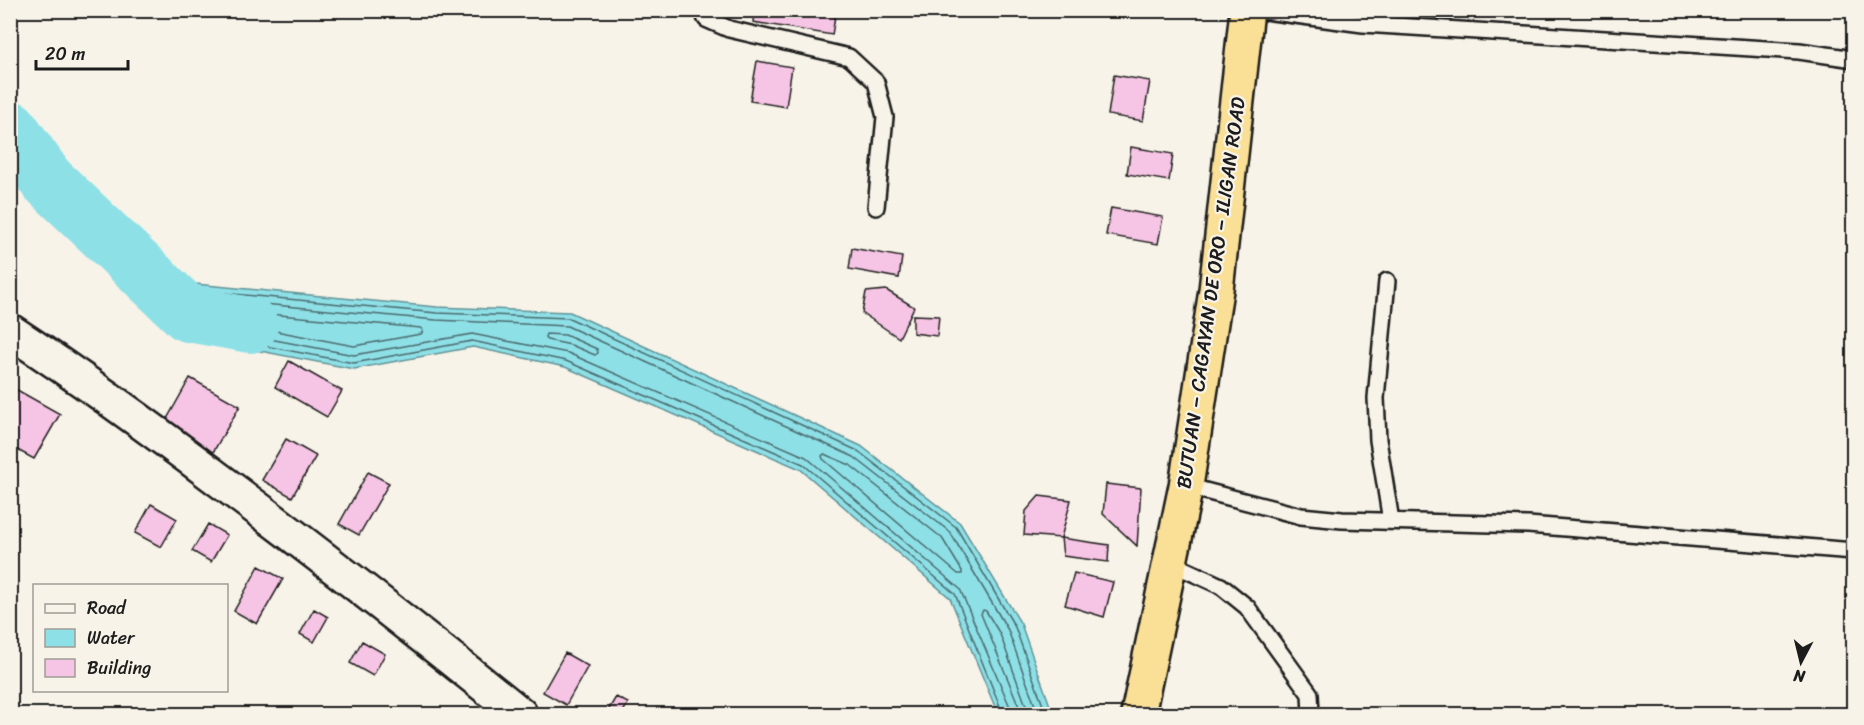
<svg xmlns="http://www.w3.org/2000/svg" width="1864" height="725" font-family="Sriracha,sans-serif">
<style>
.water{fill:#8ee0e7;stroke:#609296;stroke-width:1.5}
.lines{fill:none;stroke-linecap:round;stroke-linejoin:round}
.shore{stroke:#4a6a6d;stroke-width:1.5}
.river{stroke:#8ee0e7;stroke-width:56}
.building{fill:#f6c4e4;stroke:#1c1c1c;stroke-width:1.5}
.service-casing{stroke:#1c1c1c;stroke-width:20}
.tertiary-casing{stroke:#1c1c1c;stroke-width:38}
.trunk-casing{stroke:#1c1c1c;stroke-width:38}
.service{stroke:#f7f3e8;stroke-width:15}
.tertiary{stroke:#f7f3e8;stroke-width:33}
.trunk{stroke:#fadf96;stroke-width:33}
.labels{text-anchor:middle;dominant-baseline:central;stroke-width:4.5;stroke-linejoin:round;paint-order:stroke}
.street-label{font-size:20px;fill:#1c1c1c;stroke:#f7f3e8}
</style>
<rect width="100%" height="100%" fill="#f7f3e8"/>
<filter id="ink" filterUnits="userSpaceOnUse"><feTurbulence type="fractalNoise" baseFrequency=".0167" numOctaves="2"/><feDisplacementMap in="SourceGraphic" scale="12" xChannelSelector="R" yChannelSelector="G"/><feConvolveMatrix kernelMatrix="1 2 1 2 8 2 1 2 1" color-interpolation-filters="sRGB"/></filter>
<g filter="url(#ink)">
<path class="water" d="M185 283 437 307 570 312 861 446 960 523 1021 624 1053 714H998L950 598 800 469 565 367 473 347 354 369 172 334Z"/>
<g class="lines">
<path class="shore" d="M204 308 421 328 423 331 421 334 354 346 202 317 200 313 202 309Z
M546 334 565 335 597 349 598 353 595 355 571 345 547 340 545 337Z
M824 454 850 465 942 538 962 571V574H958L823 459 822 456Z
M1003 714 955 594 803 464 566 361 472 341 354 363 182 330 180 326 189 292 192 290 437 313 569 318 858 451 956 527 1015 627 1046 714
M1011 714 1010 707 960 589 806 457 568 353 472 334 354 355 191 324 189 320 195 300 198 298 436 320 567 326 854 457 950 532 1008 630 1038 714
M1020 714 1018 704 981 614 983 610 986 611 1000 634 1029 714"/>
<path class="river" d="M10 128 46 179 188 314 250 325"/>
</g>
<path class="building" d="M754 10H836L832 35 753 22Z
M757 61 792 67 786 107 750 101Z
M1114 75 1150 81 1143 121 1108 115Z
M1131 147 1173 154 1169 181 1127 174Z
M1111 208 1163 217 1158 244 1106 235Z
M852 248 902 257 899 278 849 269Z
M886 290 914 307 899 338 862 313 866 292Z
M913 315 939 316 937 336 913 333Z
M289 361 342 391 327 417 275 387Z
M190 378 240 406 212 454 163 426Z
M10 386 60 414 34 459 10 446Z
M286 439 316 456 292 497 262 480Z
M368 472 389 483 359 535 339 524Z
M1106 484 1141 488 1137 546 1103 514Z
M1039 496 1071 500 1061 538 1024 535 1026 511Z
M151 504 177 519 161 547 135 533Z
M208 524 227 535 211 562 192 551Z
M1061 538 1109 545 1108 562 1063 556Z
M259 566 283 579 257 624 234 611Z
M1074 573 1113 582 1104 617 1065 605Z
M314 609 328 617 314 642 300 634Z
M362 641 385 654 373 676 350 663Z
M565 653 588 666 566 705 543 692Z
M616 697 628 703 622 714H606Z"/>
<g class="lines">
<defs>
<path id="service" d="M702 10 706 19 729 29 849 57 876 82 885 117 876 207
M1257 10 1363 24 1799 51 1854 59
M1387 281 1376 398 1378 440 1391 521
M1186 486 1301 516 1342 520 1528 525 1854 551
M1171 563 1221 586 1247 607 1310 694 1311 714"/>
<path id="tertiary" d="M10 331C83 379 153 430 222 482 323 557 422 635 520 714"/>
<path id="trunk" d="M1138 714 1186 486 1216 290 1247 10"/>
</defs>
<use href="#service" class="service-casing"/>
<use href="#tertiary" class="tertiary-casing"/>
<use href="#trunk" class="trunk-casing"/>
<use href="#service" class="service"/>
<use href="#tertiary" class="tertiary"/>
<use href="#trunk" class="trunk"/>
</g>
</g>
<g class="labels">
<g class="street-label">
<text transform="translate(1211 293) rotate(-82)">BUTUAN – CAGAYAN DE ORO – ILIGAN ROAD</text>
</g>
</g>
<rect width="1864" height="725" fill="none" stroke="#f7f3e8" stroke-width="36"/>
<rect x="18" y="18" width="1828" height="689" fill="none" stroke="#1c1c1c" stroke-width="2" filter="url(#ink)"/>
<rect x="33" y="584" width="195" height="108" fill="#f7f3e8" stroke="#9f9d96" stroke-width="1.5"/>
<rect x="45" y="604" width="30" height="9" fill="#f7f3e8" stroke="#9f9d96" stroke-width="1.5"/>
<text x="87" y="614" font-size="18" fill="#1c1c1c">Road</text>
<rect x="45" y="629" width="30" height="18" fill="#8ee0e7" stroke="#9f9d96" stroke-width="1.5"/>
<text x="87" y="644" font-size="18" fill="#1c1c1c">Water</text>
<rect x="45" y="659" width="30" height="18" fill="#f6c4e4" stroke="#9f9d96" stroke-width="1.5"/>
<text x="87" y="674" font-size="18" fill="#1c1c1c">Building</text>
<g transform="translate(1801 662) rotate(187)" stroke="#f7f3e8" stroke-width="4.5" paint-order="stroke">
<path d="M0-4.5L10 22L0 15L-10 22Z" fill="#1c1c1c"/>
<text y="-9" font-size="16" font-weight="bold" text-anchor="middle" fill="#1c1c1c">N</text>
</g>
<path d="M36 60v9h92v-9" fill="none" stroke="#1c1c1c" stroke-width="3"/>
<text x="45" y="60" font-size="18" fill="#1c1c1c" stroke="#f7f3e8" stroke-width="4.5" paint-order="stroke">20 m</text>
</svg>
